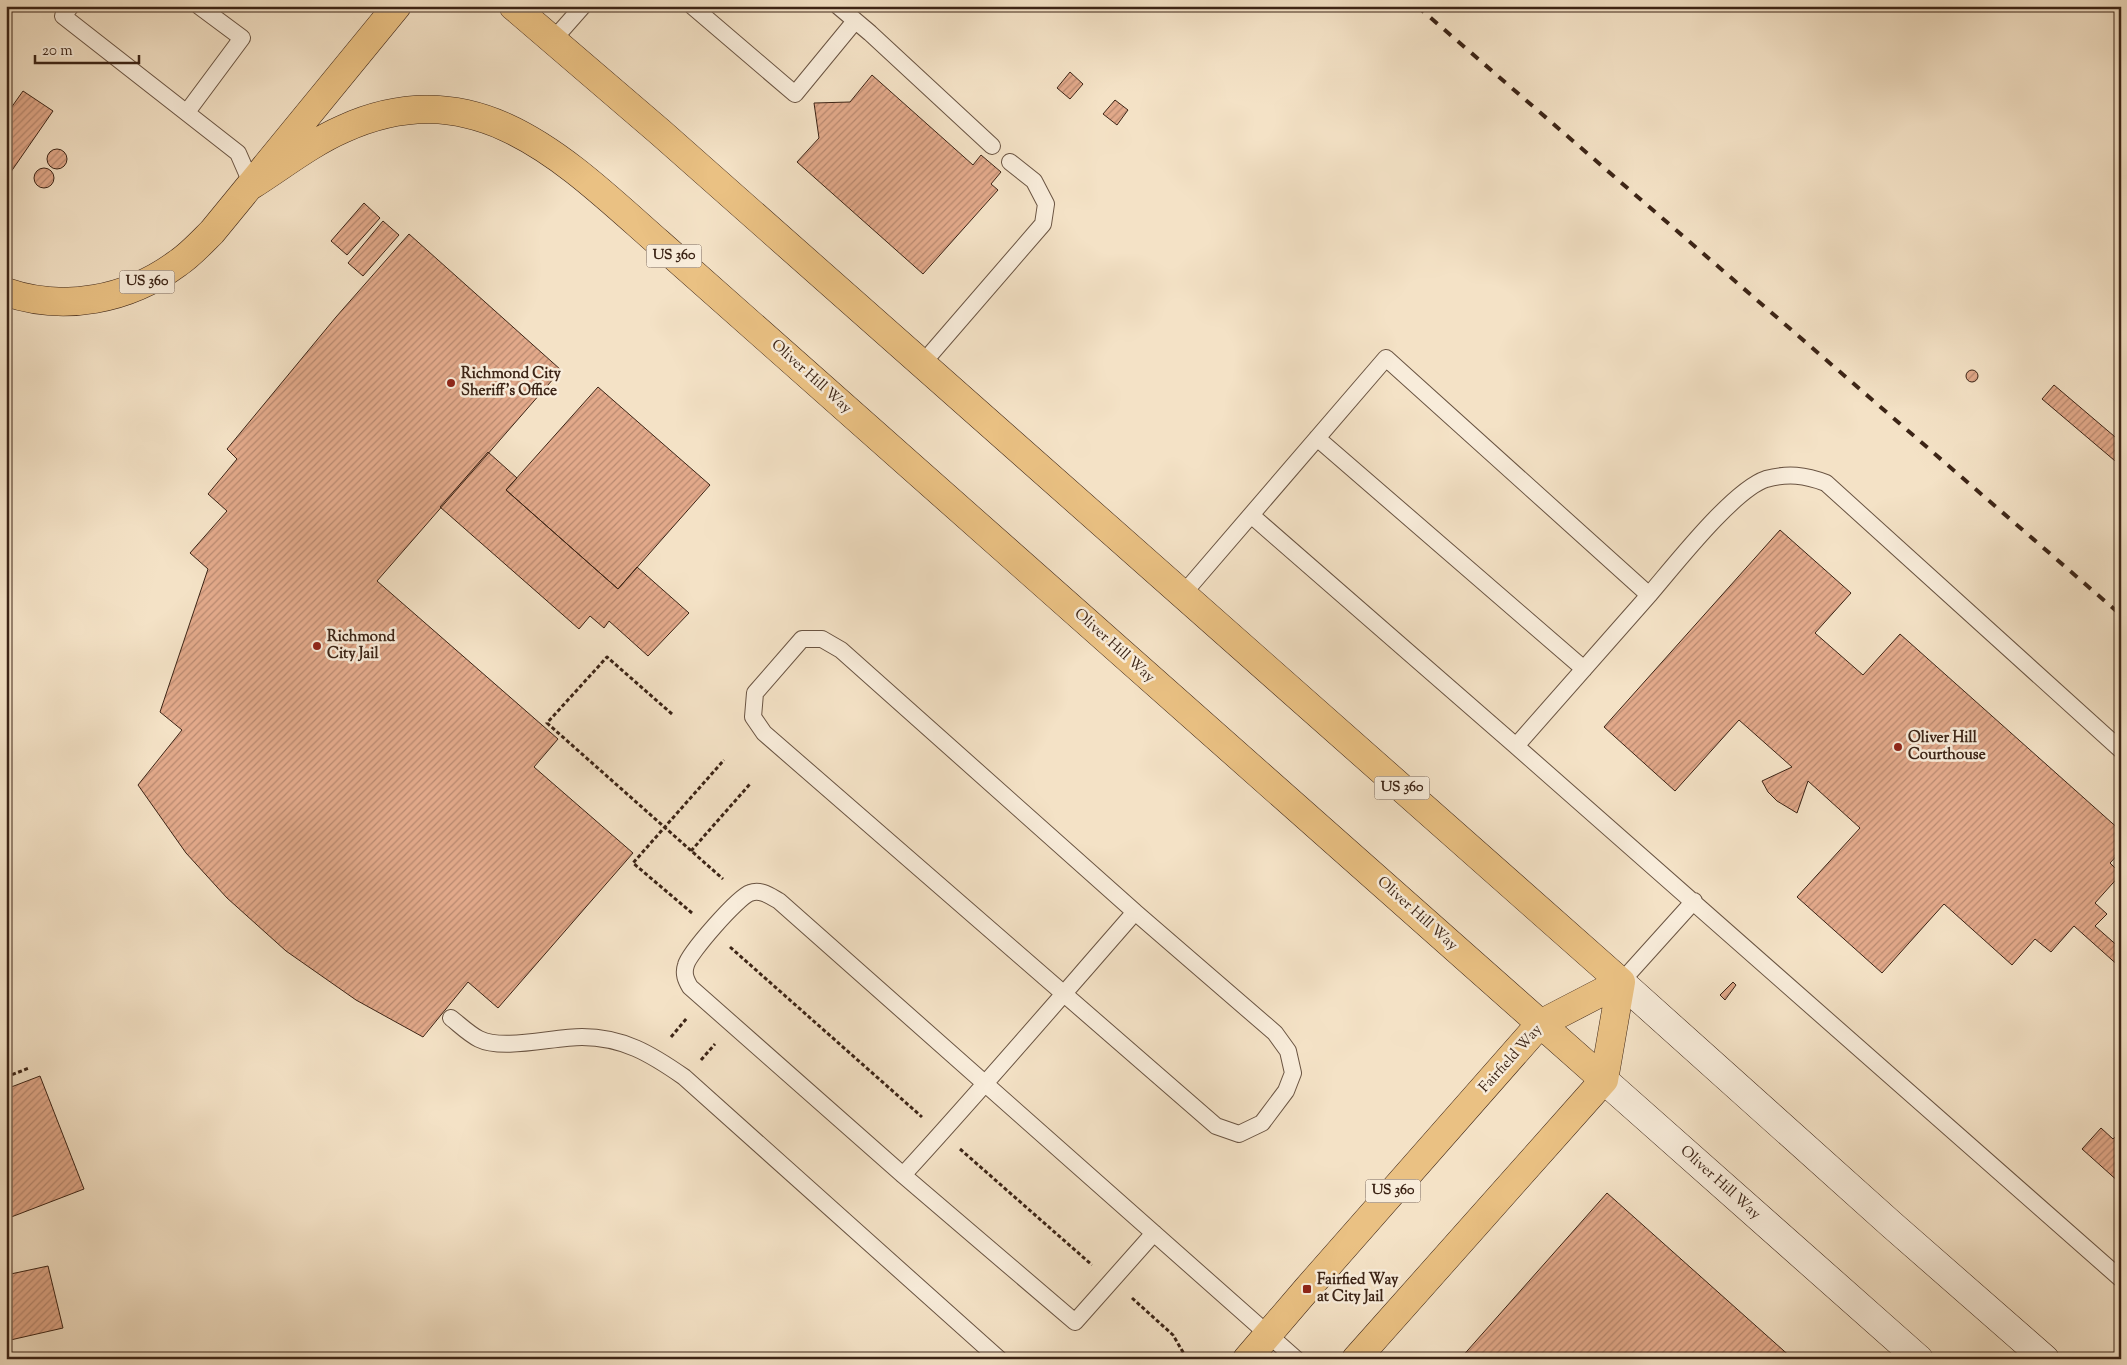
<svg xmlns="http://www.w3.org/2000/svg" width="2127" height="1365" font-family="'Sorts Mill Goudy',serif">
<style>
.building{fill:url(#building-hatch);stroke:#3c2416}
.lines{fill:none;stroke-linecap:round;stroke-linejoin:round}
.lane-casing{stroke:#6a5442;stroke-width:18}
.secondary-casing{stroke:#3c2416;stroke-width:29}
.primary-casing{stroke:#3c2416;stroke-width:29}
.path{stroke:#3c2416;stroke-width:3;stroke-dasharray:4 2.5;stroke-linecap:butt}
.lane{stroke:#f8ecda;stroke-width:16}
.secondary{stroke:#f8ecda;stroke-width:28}
.primary{stroke:#eac183;stroke-width:28}
.rail{stroke:#3c2416;stroke-width:4;stroke-dasharray:9 9;stroke-linecap:butt}
.poi-dot{fill:#8f2418;stroke:#f8ecda;stroke-width:2}
.labels{text-anchor:middle;dominant-baseline:central;stroke-width:5;stroke-linejoin:round;paint-order:stroke}
.shield{fill:#f8ecda;stroke:#746051;stroke-width:1}
.shield-label{font-size:14px;font-weight:bold;fill:#3c2416}
.poi-label{font-size:15px;font-weight:bold;fill:#3c2416;stroke:#f8ecda;text-anchor:start}
.street-label{font-size:15px;fill:#3c2416;stroke:#f8ecda}
</style>
<defs>
<pattern id="building-hatch" width="6" height="6" patternUnits="userSpaceOnUse" patternTransform="scale(1.25)"><rect width="6" height="6" fill="#e2a98a"/><path d="M-1 1l2-2M0 6l6-6M5 7l2-2" fill="none" stroke="#b88970"/></pattern>
</defs>
<rect width="100%" height="100%" fill="#f4e2c6"/>
<filter id="stains"><feTurbulence type="fractalNoise" baseFrequency=".004" numOctaves="4"/><feColorMatrix values="0 0 0 0 .2 0 0 0 0 .09 0 0 0 0 .02 0 0 0 .5 -.17"/></filter>
<radialGradient id="worn" r=".72"><stop offset=".6" stop-color="#630" stop-opacity="0"/><stop offset="1" stop-color="#630" stop-opacity=".3"/></radialGradient>
<path class="building" d="M1070 72 1083 84 1070 99 1057 88Z
M872 75 973 165 981 155 1001 172 991 184 998 190 923 274 797 162 819 138 814 103 850 102Z
M23 91 53 111 6 179V115Z
M1115 100 1128 110 1117 125 1103 114Z
M47 159a10 10 0 1 1 20 0a10 10 0 1 1-20 0Z
M34 178a10 10 0 1 1 20 0a10 10 0 1 1-20 0Z
M364 203 380 218 347 255 331 241Z
M383 221 399 235 363 276 348 263Z
M409 234 561 370 377 581 558 739 534 767 633 853 498 1008 468 982 423 1037 356 1000 286 951 227 898 186 853 138 785 182 730 160 712 208 569 190 553 227 511 208 494 237 459 227 449 336 317Z
M1966 376a6 6 0 1 1 12 0a6 6 0 1 1-12 0Z
M2054 385 2121 442V466L2042 399Z
M598 387 710 485 618 589 506 490Z
M488 452 517 478 506 490 618 589 637 567 689 613 648 656 609 621 604 628 590 616 579 629 440 507Z
M1780 530 1851 593 1815 633 1863 675 1900 634 2121 831V851L2110 863 2121 874 2095 903 2107 914 2095 926 2121 949V968L2074 926 2051 952 2035 939 2012 965 1944 904 1882 973 1797 897 1860 828 1808 781 1797 813 1777 801 1768 792 1762 781 1792 767 1739 720 1675 791 1604 727Z
M1733 982 1736 985 1725 1000 1720 995Z
M40 1076 84 1189 6 1219V1089Z
M2101 1128 2113 1139 2121 1131 2120 1183 2082 1149Z
M1607 1193 1793 1359H1460Z
M48 1266 63 1328 6 1341V1275Z"/>
<g class="lines">
<defs>
<path id="lane" d="M71 6 63 16 238 153 252 185
M692 6 795 94 855 21
M838 6 870 33 992 146
M553 40 583 6
M187 112 242 38 199 6
M922 364 1043 224 1046 204 1034 181 1010 162
M1317 438 1584 669
M1251 515 1516 746
M1183 594 1386 358 1649 595C1674 566 1733 490 1766 479 1788 473 1805 475 1826 483L2121 750
M1649 595 1516 746 2121 1279
M1621 982 1694 901
M451 1018C460 1025 469 1034 479 1039 503 1051 553 1037 582 1037 623 1037 651 1054 684 1077L999 1359
M903 1175C982 1089 1058 1000 1135 912L1275 1033 1288 1051 1293 1073 1286 1091 1262 1123 1239 1134 1216 1126 764 733 753 717 755 693 802 639H822L841 650 1135 912
M1154 1233 1075 1322 903 1175 690 987C686 980 683 974 686 965 689 953 738 897 750 893 761 889 770 896 779 901L1296 1359"/>
<path id="secondary" d="M1621 982 1892 1225 2045 1359
M1604 1080 1919 1359"/>
<path id="primary" d="M513 6 660 132 1621 982
M252 185C282 166 311 143 343 129 477 68 566 161 659 243L1604 1080
M6 292C64 312 128 300 178 263 190 255 201 243 212 232L397 6
M1247 1359 1307 1289 1540 1024 1621 982
M1356 1359 1604 1080 1621 982"/>
</defs>
<use href="#lane" class="lane-casing"/>
<use href="#secondary" class="secondary-casing"/>
<use href="#primary" class="primary-casing"/>
<path class="path" d="M672 714 607 657 547 723 723 879
M691 851 750 784
M692 913 633 863 724 760
M730 947 922 1117
M671 1037 687 1018
M701 1060 715 1044
M6 1077 29 1068
M960 1149 1092 1265
M1132 1298 1173 1335 1187 1359"/>
<use href="#lane" class="lane"/>
<use href="#secondary" class="secondary"/>
<use href="#primary" class="primary"/>
<path class="rail" d="M1417 6 2121 615"/>
</g>
<g class="poi-dot">
<circle cx="451" cy="383" r="5"/>
<circle cx="317" cy="646" r="5"/>
<circle cx="1898" cy="747" r="5"/>
<rect x="1302" y="1284" width="10" height="10" rx="2.5"/>
</g>
<g class="labels">
<g class="shield">
<rect x="646.5" y="244.5" width="55" height="23" rx="4"/>
<rect x="119.5" y="270.5" width="55" height="23" rx="4"/>
<rect x="1374.5" y="776.5" width="55" height="23" rx="4"/>
<rect x="1365.5" y="1179.5" width="55" height="23" rx="4"/>
</g>
<g class="shield-label">
<text x="674" y="256">US 360</text>
<text x="147" y="282">US 360</text>
<text x="1402" y="788">US 360</text>
<text x="1393" y="1191">US 360</text>
</g>
<g class="poi-label">
<text x="461" y="374">Richmond City<tspan x="461" dy="17">Sheriff's Office</tspan></text>
<text x="327" y="637">Richmond<tspan x="327" dy="17">City Jail</tspan></text>
<text x="1908" y="738">Oliver Hill<tspan x="1908" dy="17">Courthouse</tspan></text>
<text x="1317" y="1280">Fairfied Way<tspan x="1317" dy="17">at City Jail</tspan></text>
</g>
<g class="street-label">
<text transform="translate(811 377) rotate(42)">Oliver Hill Way</text>
<text transform="translate(1114 646) rotate(42)">Oliver Hill Way</text>
<text transform="translate(1417 914) rotate(42)">Oliver Hill Way</text>
<text transform="translate(1511 1059) rotate(-48)">Fairfield Way</text>
<text transform="translate(1720 1183) rotate(42)">Oliver Hill Way</text>
</g>
</g>
<rect width="2127" height="1365" fill="none" stroke="#f4e2c6" stroke-width="25"/>
<rect x="8" y="8" width="2112" height="1350" fill="none" stroke="#3c2416" stroke-width="2.5"/>
<rect x="12" y="12" width="2102" height="1340" fill="none" stroke="#3c2416"/>
<path d="M35 55v8h104v-8" fill="none" stroke="#3c2416" stroke-width="2.5"/>
<text x="42" y="55" font-size="15" fill="#3c2416" stroke="#f8ecda" stroke-width="4" paint-order="stroke">20 m</text>
<rect width="100%" height="100%" filter="url(#stains)"/>
<rect width="100%" height="100%" fill="url(#worn)"/>
</svg>
